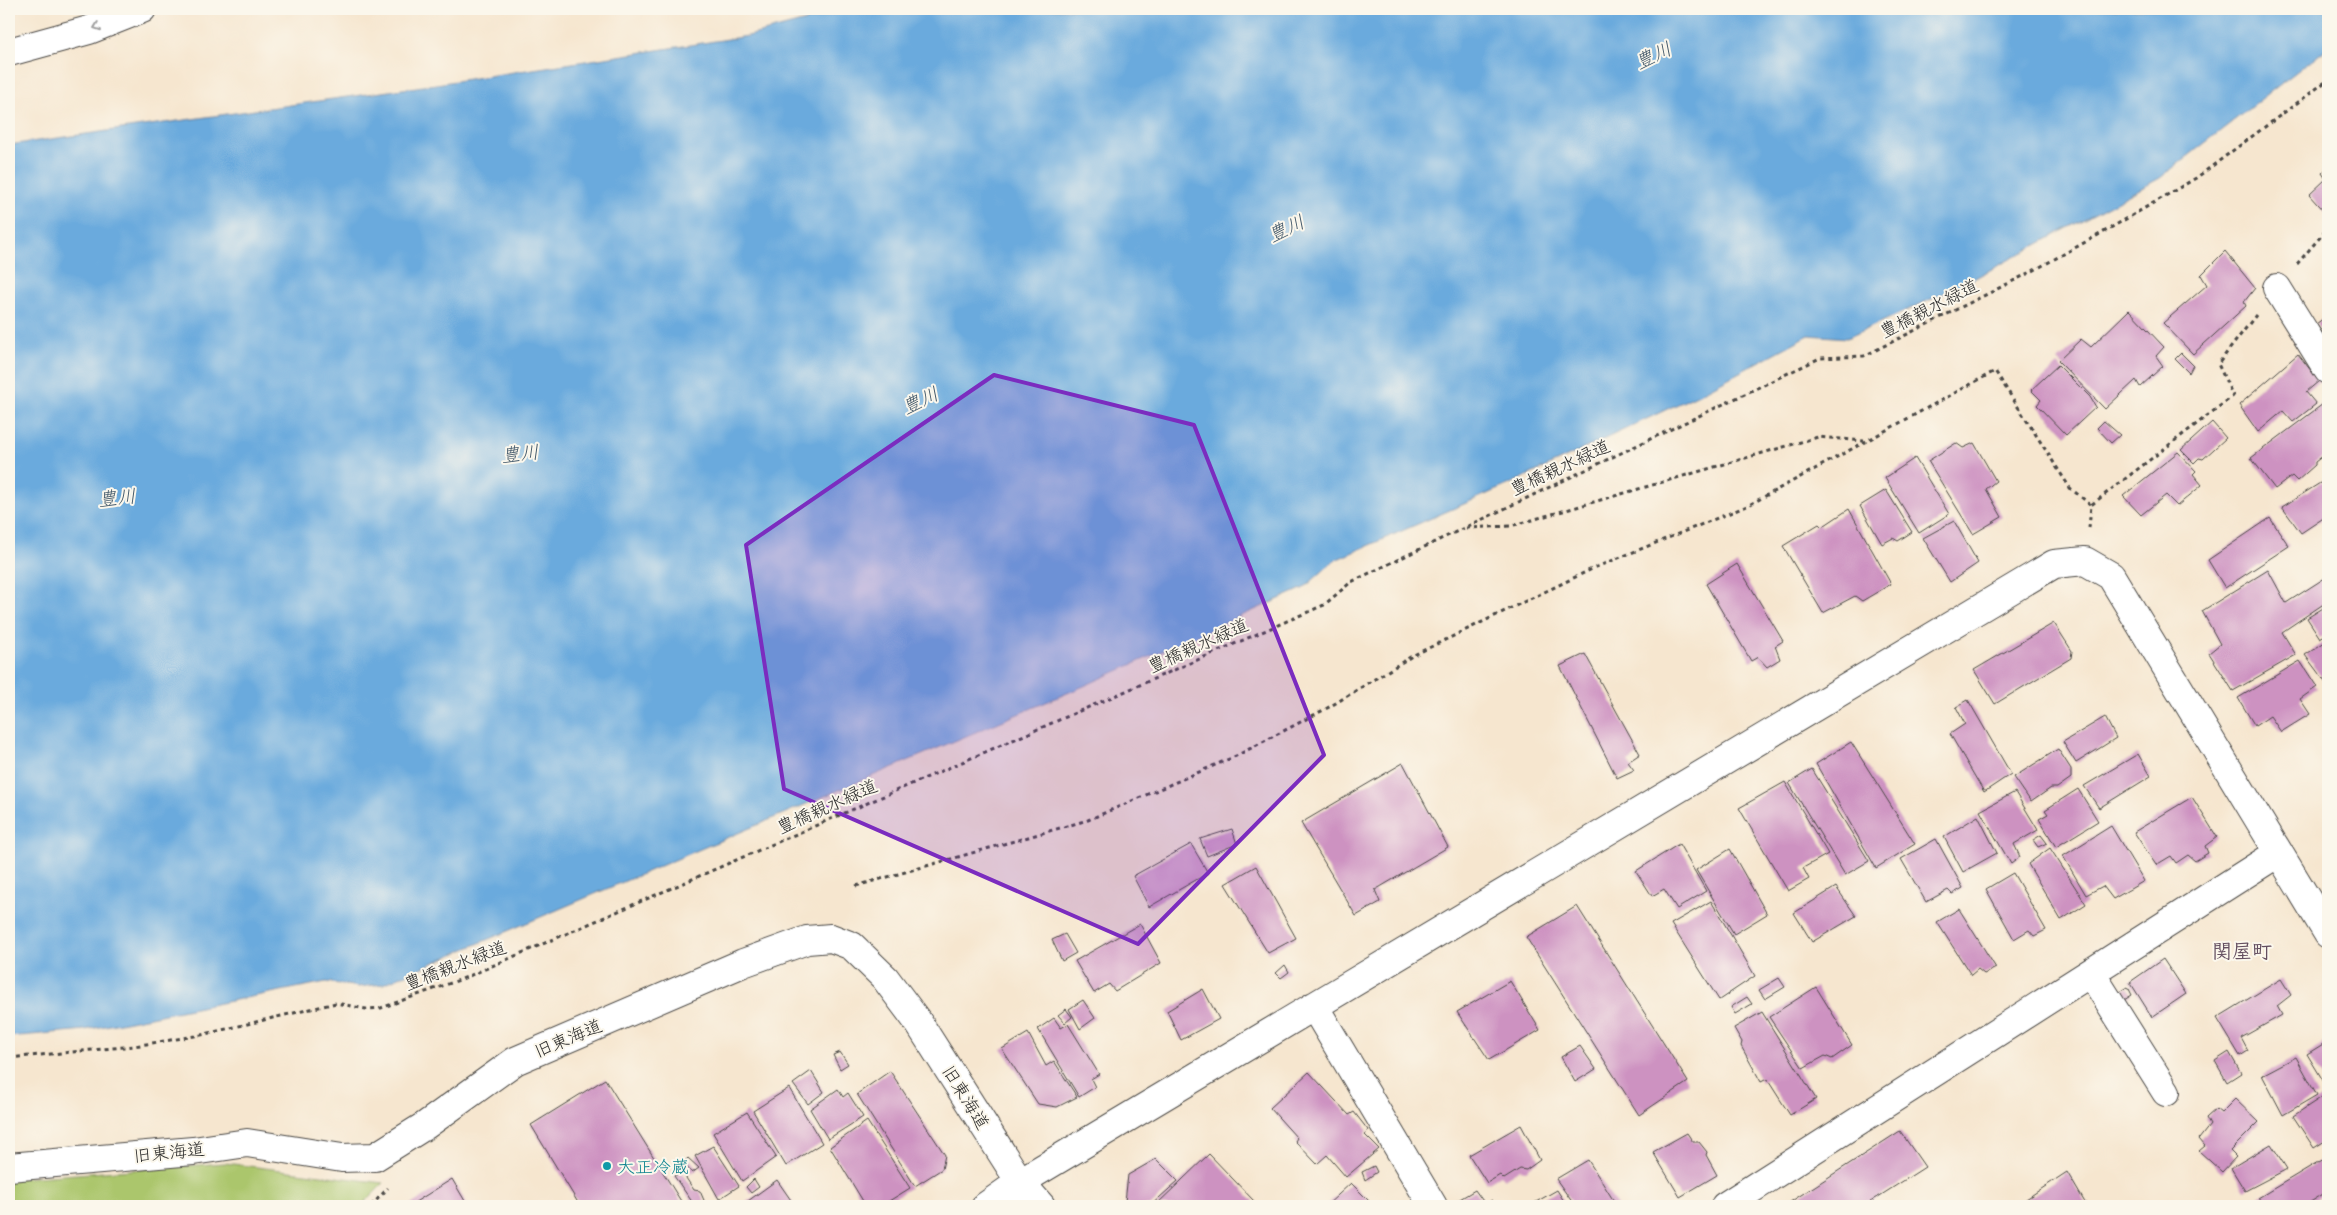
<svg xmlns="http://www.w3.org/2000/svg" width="2337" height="1215" font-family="Delius,'Klee One',sans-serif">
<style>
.green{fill:#abc66c;stroke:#6b784c}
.water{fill:#6aaadd;stroke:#4a6a84}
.building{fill:#cd92c1}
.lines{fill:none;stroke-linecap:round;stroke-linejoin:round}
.minor-casing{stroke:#494744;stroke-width:30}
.path{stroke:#494744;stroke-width:3;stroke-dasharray:4 4;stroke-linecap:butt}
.minor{stroke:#fff;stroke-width:28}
.oneway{stroke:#a0a0a0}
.marked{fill:#7b2cbf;fill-opacity:0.2;stroke:#7b2cbf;stroke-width:4;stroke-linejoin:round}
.culture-dot{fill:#0f9aa8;stroke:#fbf7ec;stroke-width:2}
.labels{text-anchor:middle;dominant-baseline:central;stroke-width:4;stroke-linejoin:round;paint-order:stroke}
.street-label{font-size:18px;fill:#2b2b2b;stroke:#fbf7ec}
.culture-label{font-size:18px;fill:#0d838f;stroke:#fbf7ec;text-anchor:start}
.water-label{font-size:19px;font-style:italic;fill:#415769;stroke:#fbf7ec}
.quarter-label{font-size:20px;font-weight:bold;fill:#644f60;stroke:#fbf7ec}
</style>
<rect width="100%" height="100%" fill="#fbf7ec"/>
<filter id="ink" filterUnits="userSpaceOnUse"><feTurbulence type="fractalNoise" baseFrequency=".02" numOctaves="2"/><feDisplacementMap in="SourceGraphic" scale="10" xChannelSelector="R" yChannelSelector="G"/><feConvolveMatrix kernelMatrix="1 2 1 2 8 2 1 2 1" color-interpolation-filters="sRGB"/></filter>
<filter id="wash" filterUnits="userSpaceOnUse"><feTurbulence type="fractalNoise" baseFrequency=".0096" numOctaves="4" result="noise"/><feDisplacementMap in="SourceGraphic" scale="20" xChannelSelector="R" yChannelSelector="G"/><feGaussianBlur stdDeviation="1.12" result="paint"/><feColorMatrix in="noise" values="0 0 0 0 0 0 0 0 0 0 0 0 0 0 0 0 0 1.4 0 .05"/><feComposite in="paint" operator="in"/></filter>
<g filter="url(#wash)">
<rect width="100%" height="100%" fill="#f6e6cf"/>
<path class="green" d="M225 1163 384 1183 361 1206H9V1179Z"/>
<path class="water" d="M852 9H2328V47L2160 178 1966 283 1847 338 1809 335 1699 394 1510 484 1335 560 1304 588 1084 686 383 984 359 987 326 982 85 1030 9 1037V145L410 88 748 36Z"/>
<g id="blocks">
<path class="building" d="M2328 167V212L2326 214 2309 195 2326 179 2322 173Z
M2225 251 2255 288 2244 302 2246 306 2193 354 2163 323 2207 285 2201 275Z
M2129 310 2164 347 2156 356 2163 366 2140 387 2136 380 2105 409 2058 361 2081 339 2091 347Z
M2328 315V340L2316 324Z
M2181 353 2193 365 2189 373 2175 359Z
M2298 354 2319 381 2306 392 2316 404 2293 422 2283 411 2258 432 2239 405Z
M2058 365 2090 397 2096 407 2066 435 2037 405 2041 400 2031 390Z
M2323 404 2328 410V452L2315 462V465L2297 481 2292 476 2275 489 2251 458Z
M2104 421 2120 435 2111 443 2097 428Z
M2212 422 2226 438 2203 459 2199 458 2194 463 2181 450Z
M1956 443 1963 448 1974 443 1996 481 1986 489 2002 517 1973 534 1928 461Z
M2178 452 2196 471 2193 474 2202 485 2177 506 2166 495 2141 515 2123 496Z
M1915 458 1949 514 1919 533 1885 478Z
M2328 478V515L2301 533 2282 507Z
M1886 490 1912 532 1898 541 1893 538 1882 544 1860 506Z
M1849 509 1891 584 1862 601 1855 596 1823 613 1783 546 1819 524 1822 527Z
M2270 518 2289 546 2225 588 2208 560Z
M1954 521 1978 563 1950 582 1923 538Z
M1737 564 1783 641 1775 646 1780 659 1767 667 1758 657 1751 661 1706 584Z
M2268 570 2286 603 2328 576V601L2282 632 2296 655 2233 691 2209 653 2220 644 2202 611Z
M2328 605V633L2320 638 2307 618Z
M2054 623 2072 651 2071 658 1995 704 1974 670Z
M2328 640V686L2305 655Z
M1585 654 1640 754 1628 762 1634 770 1617 778 1560 666Z
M2300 661 2317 687 2300 699 2310 714 2281 732 2270 716 2255 726 2238 698Z
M1968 700 2011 774 1984 792 1950 734 1965 724 1956 707Z
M2105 717 2116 738 2076 763 2063 742Z
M1851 742 1915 844 1876 868 1816 764Z
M2058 749 2071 769V778L2057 788H2051L2031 802 2014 777Z
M2138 754 2151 776 2099 808 2084 786Z
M1403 763 1448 847 1375 890 1380 902 1356 916 1301 823Z
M1812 769 1869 861 1845 875 1789 783Z
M1785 782 1828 854 1803 868 1809 879 1788 891 1739 808Z
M2078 789 2098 821 2056 847 2039 819 2048 814 2045 810Z
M2015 792 2038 830 2014 844 2020 857 2011 864 1980 811Z
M2192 797 2217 837 2205 846 2208 853 2195 861 2188 855 2176 863 2171 856 2156 865 2134 832Z
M1978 816 1997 853 1963 872 1944 837Z
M2111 826 2144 881 2113 899 2103 886 2086 895 2063 856Z
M1232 829 1237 844 1207 856 1200 839Z
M2041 835 2047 843 2038 847 2033 840Z
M1936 839 1963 888 1952 894 1948 890 1926 902 1901 859Z
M1191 844 1208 873 1149 907 1133 876Z
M1679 844 1706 891 1677 909 1664 889 1652 896 1636 871Z
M2050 848 2086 904 2061 920 2028 864Z
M1730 849 1767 914 1734 934 1696 870Z
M1256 866 1296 938 1268 953 1225 884Z
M2013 873 2046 930 2034 936 2029 930 2014 939 1986 889Z
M1836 887 1856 916 1812 942 1794 913Z
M1711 901 1755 976 1719 1000 1671 924Z
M1577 906 1688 1082 1639 1115 1526 937Z
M1959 909 1996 968 1984 974 1978 969 1971 975 1937 922Z
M1140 924 1161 963 1115 991 1109 984 1094 993 1075 961Z
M1065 934 1076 953 1062 961 1052 940Z
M2163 959 2186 994 2152 1017 2130 982Z
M1285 965 1289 972 1281 978 1276 973Z
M1779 978 1785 987 1765 999 1759 990Z
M2281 979 2291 995 2277 1006 2282 1015 2241 1038 2248 1051 2240 1056 2217 1018Z
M1510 981 1540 1030 1489 1060 1457 1012Z
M1816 987 1852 1045 1832 1059 1825 1056 1803 1068 1769 1017Z
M2128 987 2132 995 2124 1000 2120 992Z
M1203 989 1219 1019 1181 1040 1167 1011Z
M1747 997 1752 1004 1735 1014 1731 1007Z
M1083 1000 1095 1018 1080 1029 1069 1009Z
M1066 1009 1072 1017 1065 1023 1058 1015Z
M1762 1012 1816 1099 1790 1115 1767 1079 1761 1082 1741 1046 1742 1042 1734 1028Z
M1054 1018 1061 1028 1068 1024 1099 1074 1091 1079 1095 1087 1079 1097 1038 1029Z
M1028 1033 1046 1066 1054 1061 1077 1097 1057 1107 1038 1104 1002 1049Z
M2328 1041V1086L2327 1087 2307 1054Z
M1580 1046 1596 1069 1575 1082 1561 1057Z
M840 1052 848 1064 840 1069 833 1055Z
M2229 1052 2241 1073 2227 1082 2215 1061Z
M2296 1057 2317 1095 2283 1115 2262 1075Z
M811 1071 824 1092 808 1104 793 1084Z
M890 1071 945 1155 942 1169 915 1186 857 1094Z
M1309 1072 1349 1115 1354 1112 1368 1130 1365 1135 1379 1149 1346 1177 1327 1155 1317 1164 1295 1141 1297 1138 1270 1108Z
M605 1079 684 1206H580L531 1125Z
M789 1088 822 1143 786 1166 753 1111Z
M838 1089 843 1097 848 1093 863 1117 828 1139 810 1109Z
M2328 1093V1139L2314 1148 2293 1116Z
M2235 1099 2259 1122 2230 1151 2236 1157 2222 1172 2199 1151 2205 1146 2199 1139 2210 1125 2206 1118 2216 1109 2221 1113Z
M747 1112 776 1157 742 1181 713 1133Z
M867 1121 910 1188 881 1206H866L830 1147Z
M1521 1125 1540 1160 1526 1170 1520 1169 1504 1179 1500 1175 1487 1183 1469 1155Z
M1900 1131 1925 1167 1864 1206H1784Z
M1687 1133 1693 1142H1699L1707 1152 1706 1155 1717 1175 1680 1197 1653 1152Z
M2271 1144 2287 1169 2245 1191 2231 1168Z
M713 1146 739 1186 719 1199 695 1156Z
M1209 1154 1254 1201 1248 1206H1155Z
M2328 1156V1191L2304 1206H2263L2258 1198Z
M688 1158 699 1168 692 1173 683 1163Z
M1156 1159 1178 1181 1150 1206H1129L1125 1202 1128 1175Z
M1588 1160 1617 1206H1575L1556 1179Z
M1374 1166 1377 1172 1365 1180 1362 1172Z
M682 1172 694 1190 700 1191 706 1205 695 1206 674 1176Z
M2067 1172 2087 1206H2022L2020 1203Z
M452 1179 468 1206H409Z
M754 1179 759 1187 751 1193 746 1187Z
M777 1180 795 1206H741Z
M1351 1183 1374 1206H1326Z
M1475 1190 1485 1204 1492 1200 1496 1206H1448Z
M1557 1190 1567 1206H1529Z"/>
</g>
</g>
<g filter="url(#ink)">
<use href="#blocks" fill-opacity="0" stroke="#494744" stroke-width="1"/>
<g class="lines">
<defs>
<path id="minor" d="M9 52 89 30 142 9
M2277 288 2328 370
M2091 973 2166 1092
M1314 1006 1433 1206
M9 1167 193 1151 247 1143 342 1158 375 1157 426 1125 515 1061 743 963 807 940 831 938 852 946 885 978 918 1022 1020 1182 1041 1206
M986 1206 1020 1182 2054 564 2085 561 2111 576 2328 934
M1725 1206 2278 853"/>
</defs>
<use href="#minor" class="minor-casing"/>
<path class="path" d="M2297 264 2328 228
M1466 528 1511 526 1818 437 1864 441
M2089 528 2091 505 2233 396 2218 364 2256 315
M856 886 1088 820 1236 756 1331 706 1412 656 1594 568 1747 506 1995 371 2070 488 2091 505
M9 1058 134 1046 201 1035 336 1003 366 1009 381 1008 462 979 1324 605 1351 582 1820 358 1864 356 2029 273 2102 233 2196 178 2328 80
M371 1206 388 1188"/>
<use href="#minor" class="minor"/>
</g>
<defs><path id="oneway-chevron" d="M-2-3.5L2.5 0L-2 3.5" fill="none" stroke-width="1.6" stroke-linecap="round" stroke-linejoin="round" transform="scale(1.25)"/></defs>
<use class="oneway" href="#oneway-chevron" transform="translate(97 27) rotate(159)"/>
</g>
<path class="marked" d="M994 375 1194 425 1324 755 1138 944 784 789 746 545Z"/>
<circle class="culture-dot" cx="607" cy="1166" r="5"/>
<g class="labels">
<g class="street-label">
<text transform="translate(1929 308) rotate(-27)">豊橋親水緑道</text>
<text transform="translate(1560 467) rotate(-25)">豊橋親水緑道</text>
<text transform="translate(1198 645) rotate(-24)">豊橋親水緑道</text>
<text transform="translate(827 806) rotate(-24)">豊橋親水緑道</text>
<text transform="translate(455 965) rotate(-21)">豊橋親水緑道</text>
<text transform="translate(568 1038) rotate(-23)">旧東海道</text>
<text transform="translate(966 1097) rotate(58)">旧東海道</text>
<text transform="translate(169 1152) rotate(-6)">旧東海道</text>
</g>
<g class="culture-label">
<text x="617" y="1166">大正冷蔵</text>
</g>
<g class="water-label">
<text transform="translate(1653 55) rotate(-25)">豊川</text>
<text transform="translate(1286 228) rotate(-25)">豊川</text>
<text transform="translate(920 400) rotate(-25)">豊川</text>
<text transform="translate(520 453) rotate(-6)">豊川</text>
<text transform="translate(117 497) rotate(-6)">豊川</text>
</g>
<g class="quarter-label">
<text x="2242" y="950">関屋町</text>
</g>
</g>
<rect width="2337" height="1215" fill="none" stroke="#fbf7ec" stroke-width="30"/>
</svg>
